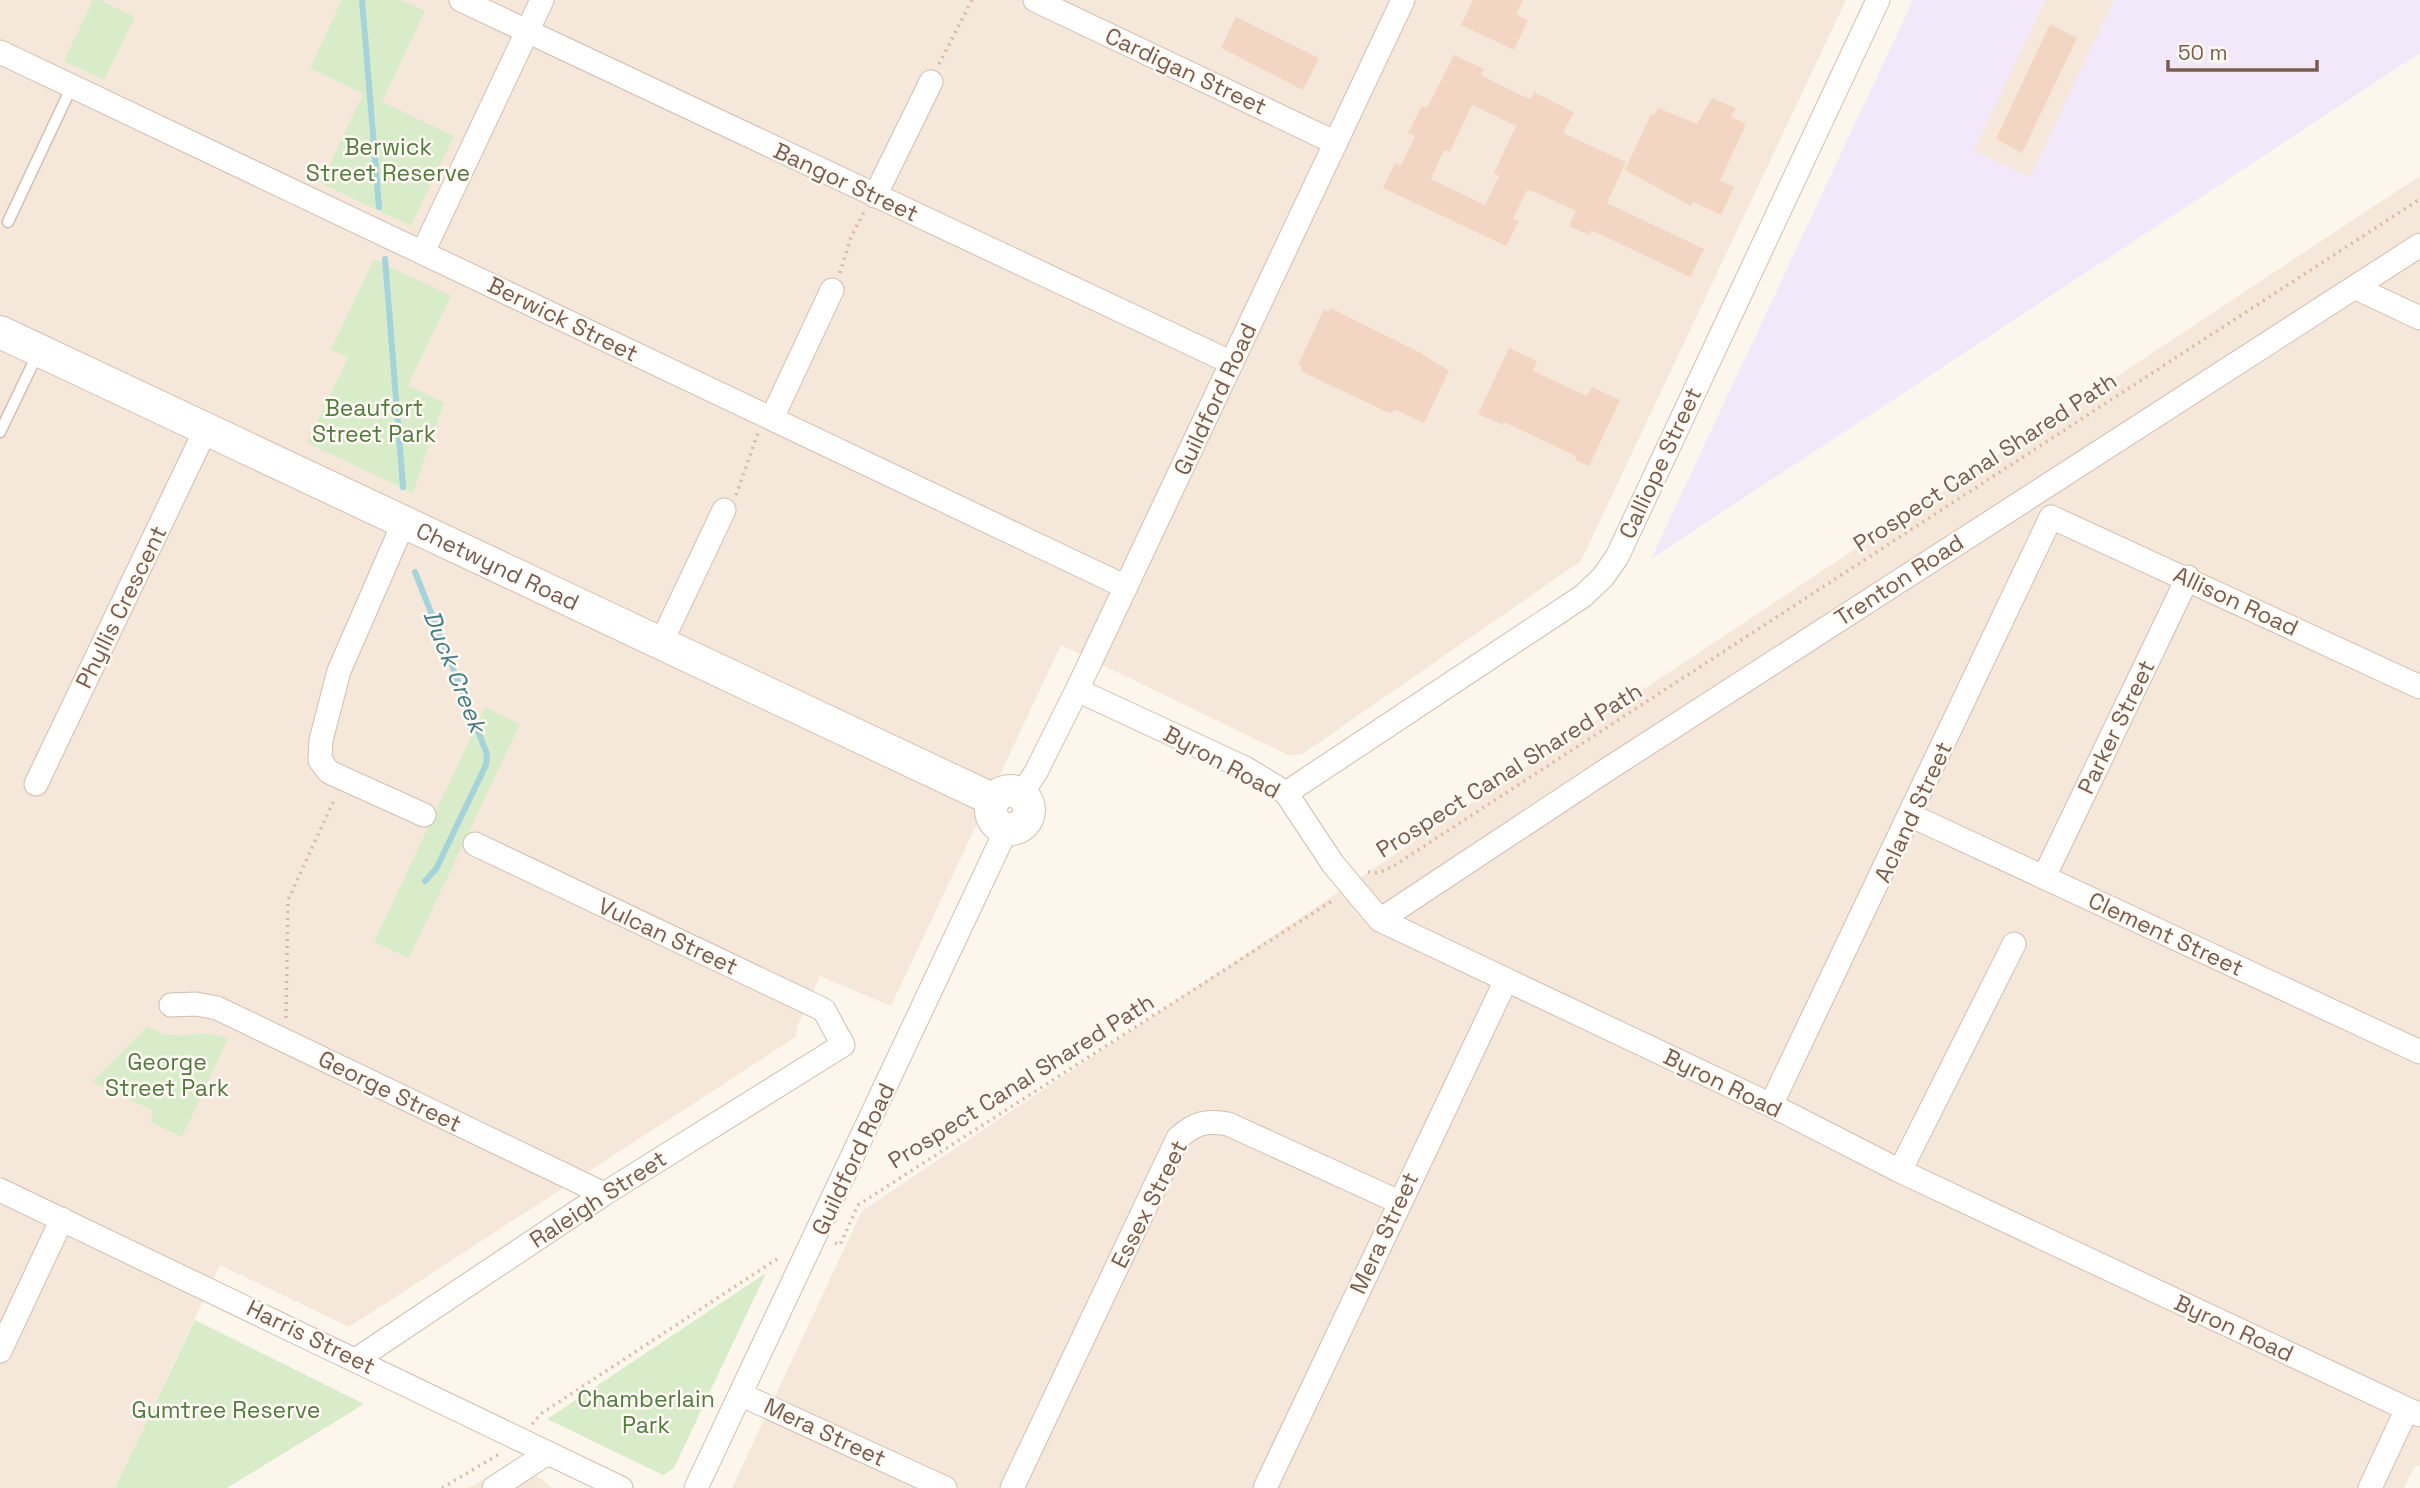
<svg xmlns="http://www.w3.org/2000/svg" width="2420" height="1488" font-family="'Space Grotesk',sans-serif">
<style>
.residential{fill:#f5e8da}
.education{fill:#f3e8fa}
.green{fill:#d8ecc9}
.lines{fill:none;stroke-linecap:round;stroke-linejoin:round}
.stream{stroke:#a5d3da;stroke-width:6}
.building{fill:#f3d5c3;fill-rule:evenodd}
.lane-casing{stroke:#d1beb0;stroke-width:13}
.street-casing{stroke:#d1beb0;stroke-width:25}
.secondary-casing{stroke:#d6c0b0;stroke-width:34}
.path{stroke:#d9b8a5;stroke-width:3.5;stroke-dasharray:2 5;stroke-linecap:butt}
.lane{stroke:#fff;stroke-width:10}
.street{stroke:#fff;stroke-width:23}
.secondary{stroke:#fff;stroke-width:32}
.labels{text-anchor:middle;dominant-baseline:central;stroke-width:5;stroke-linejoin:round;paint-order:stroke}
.street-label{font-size:23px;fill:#7a5c4d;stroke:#fffaf3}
.park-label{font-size:23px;fill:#537a41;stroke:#fffaf3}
.water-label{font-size:24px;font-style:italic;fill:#437c86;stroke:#fffaf3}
</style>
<rect width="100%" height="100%" fill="#fdf6ec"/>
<path class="residential" d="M0 0H1846L1581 561 1301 755H1288L1061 645 891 1006 820 976 797 1027 796 1037 349 1327 220 1265 115 1488H0Z
M2045 0H2114L2031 178 1973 151Z
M2420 176V1465L2414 1467 2404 1488H732L862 1211 1485 794Z
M516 1460 552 1488H468Z"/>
<path class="education" d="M1913 0H2045L1974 151 2030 177 2114 0H2420V53L1651 559Z"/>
<path class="green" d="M93 0H100L135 17 104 80 64 61Z
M342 0H401L425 11 382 102 454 136 411 226 321 183 363 94 310 68Z
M374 259 451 296 408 385 444 403 413 493 307 443 348 358 331 349Z
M485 707 520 724 409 958 374 942Z
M148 1026C181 1047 195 1024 228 1039L182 1137 150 1122 154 1111 92 1082Z
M766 1273 674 1468 663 1475 547 1419Z
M195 1320 364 1404 227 1488H115Z"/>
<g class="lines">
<path class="stream" d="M362 0 379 207
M385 259 403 487
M415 572 487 754 486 765 436 869 425 881"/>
</g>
<path class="building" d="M1473 0H1523L1516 14 1528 20 1514 50 1461 25Z
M1236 17 1319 58 1303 90 1221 48Z
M2050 24 2077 38 2022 153 1996 139Z
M1454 55 1484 69 1481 75 1516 93 1531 99 1534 92 1574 112 1563 133 1626 162 1607 203 1704 249 1690 277 1591 230 1589 235 1569 226 1576 211 1535 192 1527 190 1513 219 1519 221 1506 246 1383 188 1395 163 1401 166 1415 136 1408 133 1422 106 1427 108ZM1472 105 1516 126 1494 173 1499 176 1485 205 1431 179 1444 150 1450 152Z
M1712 98 1735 108 1731 117 1746 124 1720 181 1734 187 1721 215 1693 202 1691 206 1625 170 1651 114 1654 116 1658 108 1697 124Z
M1330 308 1419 352 1449 371 1424 423 1396 410 1389 413 1301 371 1303 367 1298 365 1324 309 1329 312Z
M1509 348 1537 361 1533 371 1587 396 1592 387 1620 400 1589 466 1575 460 1576 456 1504 422 1503 425 1478 414Z"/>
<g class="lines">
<defs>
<path id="lane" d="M8 222 72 86
M0 432 38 353"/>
<path id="street" d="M461 0 1232 363
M1035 0 1336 143
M0 52 1126 587
M875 196 931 82
M423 252 542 0
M2356 288 2420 318
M772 418 832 290
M2051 517 2420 687
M403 524 339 671 321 740 320 760 329 772 424 815
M660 645 724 510
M1077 690 1245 768 1286 793 1333 864 1380 920 1771 1105 1900 1171 2420 1415
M36 784 206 429
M1286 793 1583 596 1603 577 1617 557 1878 0
M1021 795 1036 772 1077 690 1403 0
M1912 816 2420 1052
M2044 877 2188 577
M1380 920 1605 771 2420 245
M171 1005 196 1004 217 1008 604 1194
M1771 1105 2051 517
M1900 1171 2014 944
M0 1190 621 1488
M0 1351 62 1219
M357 1359 604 1194 843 1045 824 1010 475 844
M742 1395 945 1488
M494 1488 546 1454
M696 1488 1007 828
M1012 1488 1178 1138C1195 1123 1206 1120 1228 1124L1399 1202
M1265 1488 1506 980
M2370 1488 2407 1409"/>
<g id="secondary">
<path id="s1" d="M0 332 994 800"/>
<circle cx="1010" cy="810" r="19"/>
</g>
</defs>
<use href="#lane" class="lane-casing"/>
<use href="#street" class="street-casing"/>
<use href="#secondary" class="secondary-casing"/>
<path class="path" d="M939 64 972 0
M840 273 851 237 864 212
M736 495 758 433
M1368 872 1378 873 1392 867 2420 199
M286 1018 288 900 335 798
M835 1243 840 1245 858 1205 1335 899
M532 1424 542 1413 780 1257
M442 1488 501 1453"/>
<use href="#lane" class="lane"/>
<use href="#street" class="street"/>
<use href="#secondary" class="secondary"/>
</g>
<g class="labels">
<g class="street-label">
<text transform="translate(1186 71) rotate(25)">Cardigan Street</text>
<text transform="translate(846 182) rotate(25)">Bangor Street</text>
<text transform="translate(563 319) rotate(26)">Berwick Street</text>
<text transform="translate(1215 399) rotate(-65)">Guildford Road</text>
<text transform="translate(1985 462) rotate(-33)">Prospect Canal Shared Path</text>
<text transform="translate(1660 463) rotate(-65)">Calliope Street</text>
<text stroke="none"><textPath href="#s1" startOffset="550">Chetwynd Road</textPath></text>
<text transform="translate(1899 580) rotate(-33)">Trenton Road</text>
<text transform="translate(2236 601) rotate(25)">Allison Road</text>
<text transform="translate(121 607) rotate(-64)">Phyllis Crescent</text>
<text transform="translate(2116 727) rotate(-64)">Parker Street</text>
<text transform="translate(1222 762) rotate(28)">Byron Road</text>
<text transform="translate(1509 770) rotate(-32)">Prospect Canal Shared Path</text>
<text transform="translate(1913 812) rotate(-65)">Acland Street</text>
<text transform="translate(2166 934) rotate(25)">Clement Street</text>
<text transform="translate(668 936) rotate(25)">Vulcan Street</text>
<text transform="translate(1021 1081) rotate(-32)">Prospect Canal Shared Path</text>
<text transform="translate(1723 1083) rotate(26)">Byron Road</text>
<text transform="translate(390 1091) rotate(26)">George Street</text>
<text transform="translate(853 1159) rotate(-65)">Guildford Road</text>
<text transform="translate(598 1199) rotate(-33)">Raleigh Street</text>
<text transform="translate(1149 1204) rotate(-63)">Essex Street</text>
<text transform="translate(1384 1233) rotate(-65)">Mera Street</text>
<text transform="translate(2234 1328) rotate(25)">Byron Road</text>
<text transform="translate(311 1337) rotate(26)">Harris Street</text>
<text transform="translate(825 1432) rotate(25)">Mera Street</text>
</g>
<g class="park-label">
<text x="388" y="147">Berwick<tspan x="388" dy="26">Street Reserve</tspan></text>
<text x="374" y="408">Beaufort<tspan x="374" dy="26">Street Park</tspan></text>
<text x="167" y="1062">George<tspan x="167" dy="26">Street Park</tspan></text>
<text x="646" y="1399">Chamberlain<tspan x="646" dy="26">Park</tspan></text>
<text x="226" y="1410">Gumtree Reserve</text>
</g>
<g class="water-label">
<text transform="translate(455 671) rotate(68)">Duck Creek</text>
</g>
</g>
<path d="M2168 60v10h149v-10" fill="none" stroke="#7a5c4d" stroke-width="3.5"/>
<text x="2178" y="60" font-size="21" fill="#7a5c4d" stroke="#fffaf3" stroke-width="5" paint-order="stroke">50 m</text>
</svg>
